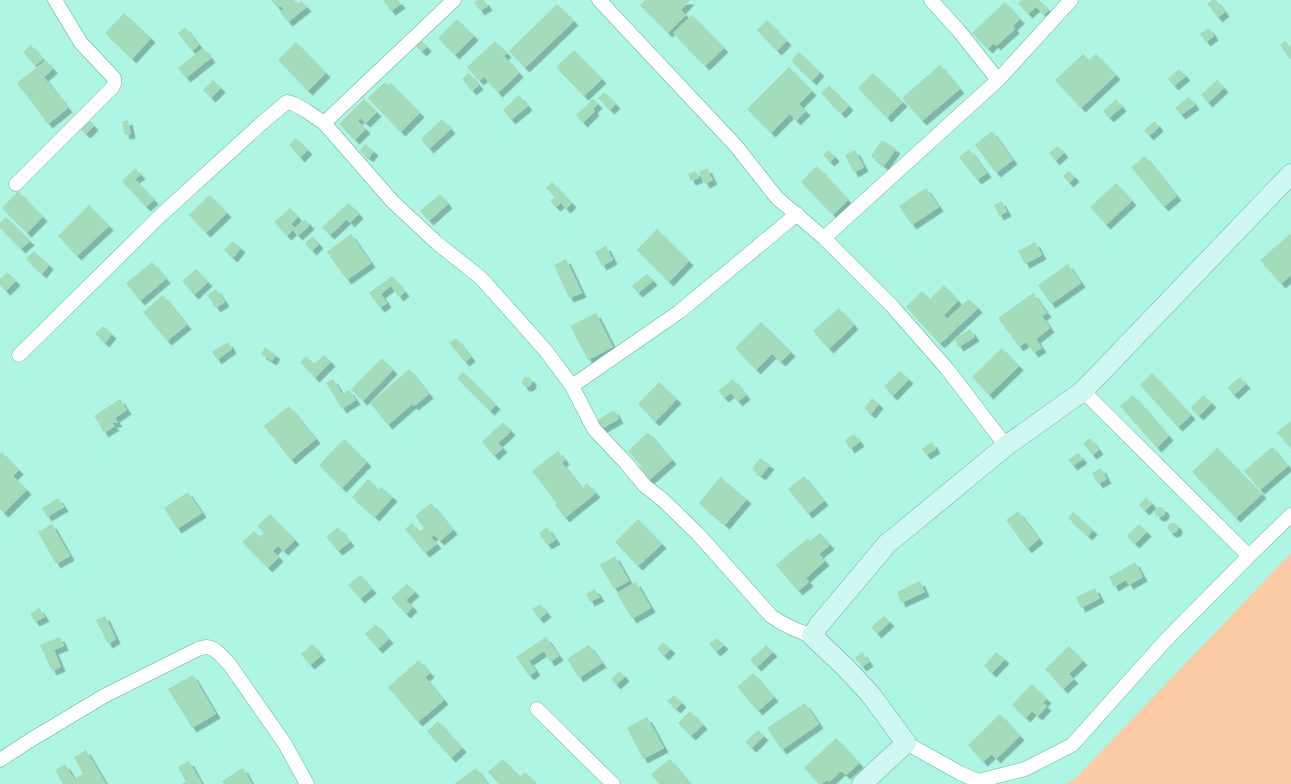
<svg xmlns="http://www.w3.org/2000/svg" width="1291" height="784" font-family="'Asap Condensed',sans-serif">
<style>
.green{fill:#fccaa4}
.building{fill:#a4dbbb;filter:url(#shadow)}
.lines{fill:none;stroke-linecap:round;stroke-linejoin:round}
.minor-casing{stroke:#6cb0a1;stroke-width:15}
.secondary-casing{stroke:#6cb0a1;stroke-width:21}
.minor{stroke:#fff;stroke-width:14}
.secondary{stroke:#cef8f1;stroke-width:20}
</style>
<defs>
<filter id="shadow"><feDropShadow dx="4.5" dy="4.5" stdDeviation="0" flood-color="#0004"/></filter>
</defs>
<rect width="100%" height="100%" fill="#aff5e4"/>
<path class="green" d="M1291 553V784H1066L1075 779Z"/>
<path class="building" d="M271 0H294L298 4 301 1 307 7 288 22 280 12 284 9 280 6 278 8Z
M383 0H398L401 4 391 11Z
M478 0H484L488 6 480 11 474 2Z
M645 0H690L681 10 686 15 668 33 640 5Z
M1022 0H1039L1049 10 1044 15 1036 7 1028 14 1018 3Z
M1212 0H1216L1225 12 1218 18 1207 4Z
M1005 2 1020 19 1013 26 1015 29 996 46 994 43 988 49 972 33Z
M557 4 574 21 525 68 509 51Z
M124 13 151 38 132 59 105 33Z
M692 15 724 48 705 66 673 33Z
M457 19 474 36 455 55 438 38Z
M767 20 787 41 777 51 757 30Z
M185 27 199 45 192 51 178 33Z
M1209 28 1214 36 1206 42 1200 34Z
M421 40 427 47 422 52 415 45Z
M495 41 507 53 504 56 519 73 498 93 484 77 479 81 467 67Z
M1285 41 1291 48V56L1289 58 1280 45Z
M296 42 326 73 308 91 278 60Z
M31 45 43 59 35 66 23 52Z
M203 48 211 58 186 78 178 68Z
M574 50 602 79 584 96 556 67Z
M799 52 820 72 812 81 791 61Z
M1083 54 1089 60 1096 54 1116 75 1081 108 1055 80Z
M46 60 53 69 44 77 68 108 48 124 17 83Z
M940 65 960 89 922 121 902 98Z
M789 67 812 91 799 104 806 111 796 121 790 114 771 133 747 109Z
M1179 69 1186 76 1174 86 1168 79Z
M469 73 479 85 472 91 462 79Z
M873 73 903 102 887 118 858 88Z
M213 80 221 88 211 98 203 90Z
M1217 80 1224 88 1208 103 1201 95Z
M385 82 388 85 391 83 420 113 401 132 368 98Z
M829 85 849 106 841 114 821 93Z
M604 92 616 104 610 110 598 98Z
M519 95 528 106 511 120 503 110Z
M1189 97 1195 105 1181 115 1175 108Z
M364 99 377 112 366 123 360 118 358 121 366 129 355 140 339 124Z
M593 99 598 104 593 109 595 111 583 123 576 115Z
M1116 99 1122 107 1109 118 1103 111Z
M86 117 94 126 86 134 78 126Z
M442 119 451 129 429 149 421 139Z
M128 120 131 134 125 135 122 122Z
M1155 121 1159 127 1149 136 1144 130Z
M992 131 1013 160 996 173 975 145Z
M296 138 308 150 300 158 289 145Z
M882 140 896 149 884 166 871 156Z
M365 144 374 151 369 158 360 151Z
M1058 146 1064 153 1055 161 1049 153Z
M969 149 987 173 977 180 959 157Z
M829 150 835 157 830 162 823 155Z
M855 150 864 167 854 173 845 155Z
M1145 156 1177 196 1164 207 1131 167Z
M817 166 848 200 833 215 801 182Z
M135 168 141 175 135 179 154 200 146 207 122 181Z
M707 168 713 180 705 184 699 172Z
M696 171 699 178 691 181 688 174Z
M1069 171 1075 177 1069 183 1063 176Z
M552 182 572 203 566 209 561 203 556 207 550 201 555 197 546 188Z
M1116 183 1132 201 1106 225 1090 207Z
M926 188 939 207 912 225 899 206Z
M18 191 43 217 27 233 2 208Z
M440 194 448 204 429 221 420 211Z
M210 195 227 213 206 233 189 215Z
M1001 201 1007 212 999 216 994 205Z
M349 203 359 214 350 223 347 219 330 235 322 227Z
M89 205 109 226 77 256 58 236Z
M290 208 298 217 291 224 295 228 305 219 310 225 298 236 293 230 287 236 274 222Z
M6 217 30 241 21 249 0 228V223Z
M657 229 689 261 669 282 637 250Z
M351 234 371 263 347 280 327 252Z
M1290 234 1291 235V275L1281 284 1260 260Z
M312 236 319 244 312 251 305 243Z
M233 241 241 248 233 258 224 250Z
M1035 242 1042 255 1025 264 1018 251Z
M606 246 613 260 602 266 595 252Z
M34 251 49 265 42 274 26 259Z
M566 259 582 293 569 298 554 265Z
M152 262 166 279 140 301 126 283Z
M1068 264 1081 283 1051 304 1038 285Z
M196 269 208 282 194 295 182 281Z
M7 272 16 281 6 291 0 285V279Z
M647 274 653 281 638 293 632 286Z
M392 276 405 292 399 297 391 286 381 294 387 303 380 308 369 293Z
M944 285 958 301 944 315 947 319 969 299 978 308 940 344 906 307 922 291 930 299Z
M216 289 225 302 216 308 207 295Z
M1033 293 1047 313 1042 316 1050 328 1036 339 1042 348 1034 353 1026 342 1019 347 998 318Z
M163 295 187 325 167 341 143 312Z
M839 308 854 325 829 349 813 331Z
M596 313 613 347 588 360 570 326Z
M761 322 791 352 781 362 772 354 756 370 735 348Z
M103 326 112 334 105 343 95 334Z
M970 329 975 337 959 347 954 339Z
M456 338 471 357 465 362 449 343Z
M228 342 232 349 217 360 212 352Z
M265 347 276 355 272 361 261 354Z
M1002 348 1019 366 989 395 972 377Z
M324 355 331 362 315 378 300 362 306 356 314 364Z
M382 358 393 370 363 401 351 389Z
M409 369 429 394 414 406 412 404 388 425 370 403Z
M900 371 909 379 893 396 884 387Z
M463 372 496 405 490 411 457 378Z
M1152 373 1191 415 1178 427 1140 385Z
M1240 377 1246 384 1234 395 1227 388Z
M522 382a5 5 0 1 1 10 0a5 5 0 1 1-10 0Z
M333 379 342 394 349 390 356 400 342 409 326 383Z
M733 379 746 395 738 402 731 393 724 398 718 391Z
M659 382 677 399 655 422 638 404Z
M1133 395 1169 436 1157 448 1120 406Z
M1203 395 1212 403 1199 416 1191 408Z
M872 398 879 404 871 414 864 408Z
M120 399 127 410 115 418 118 423H112L115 426 104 433 94 416Z
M289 406 316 439 291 460 264 426Z
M614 410 619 419 601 429 596 421Z
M1291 421V449L1277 432Z
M503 422 511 431 498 443 503 448 494 456 482 442Z
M648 432 672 460 646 483 635 471 641 466 628 451Z
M854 434 860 442 850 449 845 440Z
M1090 438 1099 450 1092 455 1083 443Z
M344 439 367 462 342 488 319 465Z
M932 442 936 449 926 455 922 449Z
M1272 447 1288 466 1260 490 1244 471Z
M1217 448 1262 494 1236 518 1192 472Z
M558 451 565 460 562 463 582 488 587 483 596 493 565 518 555 505 557 504 532 471Z
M2 452 19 470 13 476 27 490 4 513 0 509V454Z
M1078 453 1083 459 1073 466 1068 460Z
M760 458 770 465 761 476 752 469Z
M1101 468 1107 479 1098 484 1092 473Z
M804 476 824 501 808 514 788 489Z
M720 477 747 499 725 525 699 503Z
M368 479 379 490 381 487 393 497 375 517 352 497Z
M188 492 202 513 177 529 164 508Z
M1146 497 1152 504 1145 511 1139 505Z
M58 498 64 507 47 517 42 508Z
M431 503 453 530 440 541 434 535 431 537 437 544 425 553 405 529 412 523 419 532 424 528 415 516Z
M1155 512a5 5 0 1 1 10 0a5 5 0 1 1-10 0Z
M1018 511 1039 539 1027 549 1006 520Z
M1073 512 1093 530 1088 536 1068 518Z
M270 514 295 540 284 551 278 546 273 551 279 557 268 568 242 542 254 531 260 537 264 533 257 526Z
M638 519 662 544 638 566 615 542Z
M1168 528a5 5 0 1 1 10 0a5 5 0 1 1-10 0Z
M52 524 70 556 56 564 38 532Z
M1139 524 1147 532 1135 544 1127 536Z
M338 527 350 542 338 551 326 537Z
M547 527 556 540 547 545 539 533Z
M820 533 830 545 819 554 825 561 806 578 809 582 798 591 776 565 808 538 810 541Z
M615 556 629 581 614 589 600 565Z
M1135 562 1143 577 1129 585 1126 580 1114 587 1109 577Z
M360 575 372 589 360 599 348 585Z
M920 581 925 592 901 603 897 592Z
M636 582 651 608 632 619 617 593Z
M407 584 415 592 406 600 413 607 406 614 391 598Z
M1095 588 1100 598 1081 608 1076 597Z
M595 589 600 597 590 602 586 594Z
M540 604 547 613 539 619 532 609Z
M39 608 45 617 35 622 30 614Z
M105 616 116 639 108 644 96 620Z
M884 616 890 622 877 634 871 627Z
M376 624 389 639 378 649 365 634Z
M60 637 64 646 54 650 61 667 52 671 40 645Z
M546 637 559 656 550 662 544 651 529 661 536 671 529 676 516 657Z
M717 638 724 645 716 652 709 644Z
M663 642 671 649 664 656 657 649Z
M312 644 321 656 310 665 301 654Z
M589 645 602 663 579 678 567 659Z
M766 645 773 652 757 667 750 660Z
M1069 646 1083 661 1069 674 1074 679 1063 689 1045 669Z
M862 652 869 662 862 667 855 658Z
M996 652 1005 659 992 673 984 666Z
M419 660 430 673 425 677 444 700 418 722 388 687Z
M620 671 625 677 616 685 611 679Z
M753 673 774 697 758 711 737 687Z
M193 675 216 714 192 728 168 689Z
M1032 684 1047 699 1043 703 1047 706 1038 716 1032 711 1026 718 1012 705Z
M674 695 682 703 676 709 667 701Z
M805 703 819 724 782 750 767 728Z
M690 711 703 725 691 736 678 723Z
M1000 714 1020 736 996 759 992 754 983 762 968 745Z
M647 717 664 748 643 759 627 728Z
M438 721 462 748 451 758 427 731Z
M758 730 764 736 752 748 745 742Z
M836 738 859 763 846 775 841 771 829 782 827 780 822 784H819L804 768Z
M86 750 106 784H63L55 770 65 764 74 779 83 774 74 757Z
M503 759 520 777 525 772 536 784H499L488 772Z
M670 759 690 784H659L651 774Z
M189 761 202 784H181L186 782 178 767Z
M243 768 252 784H224L222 781Z
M476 768 488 784H454Z"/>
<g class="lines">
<defs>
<path id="minor" d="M599 0 736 146 777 198 824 238 892 306 948 370 1006 446
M998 80 1071 0
M324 123 454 0
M16 184 112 88 114 84V78L81 43 55 0
M824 238 998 80 959 31 931 0
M19 355 161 215 263 122 287 102 294 104 305 110 324 123 393 202 437 243 481 278 546 351 572 386 594 429 626 463 645 486 663 500 698 534 771 616C784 625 797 631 812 636
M572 386 679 312 797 214
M1083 391 1249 556
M537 709 613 784
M906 743 960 773 978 781 980 784
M0 760 29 741 104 696 198 649C201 648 204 647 207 647 217 648 224 659 230 665L285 744 307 784
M978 781 1025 769 1072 745 1164 642 1249 556 1291 515"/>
<path id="secondary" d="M862 784 906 743 871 695 845 667 812 636 819 625 887 544 1006 446 1083 391 1291 174"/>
</defs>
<use href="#minor" class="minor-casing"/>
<use href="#secondary" class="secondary-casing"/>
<use href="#minor" class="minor"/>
<use href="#secondary" class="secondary"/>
</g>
</svg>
